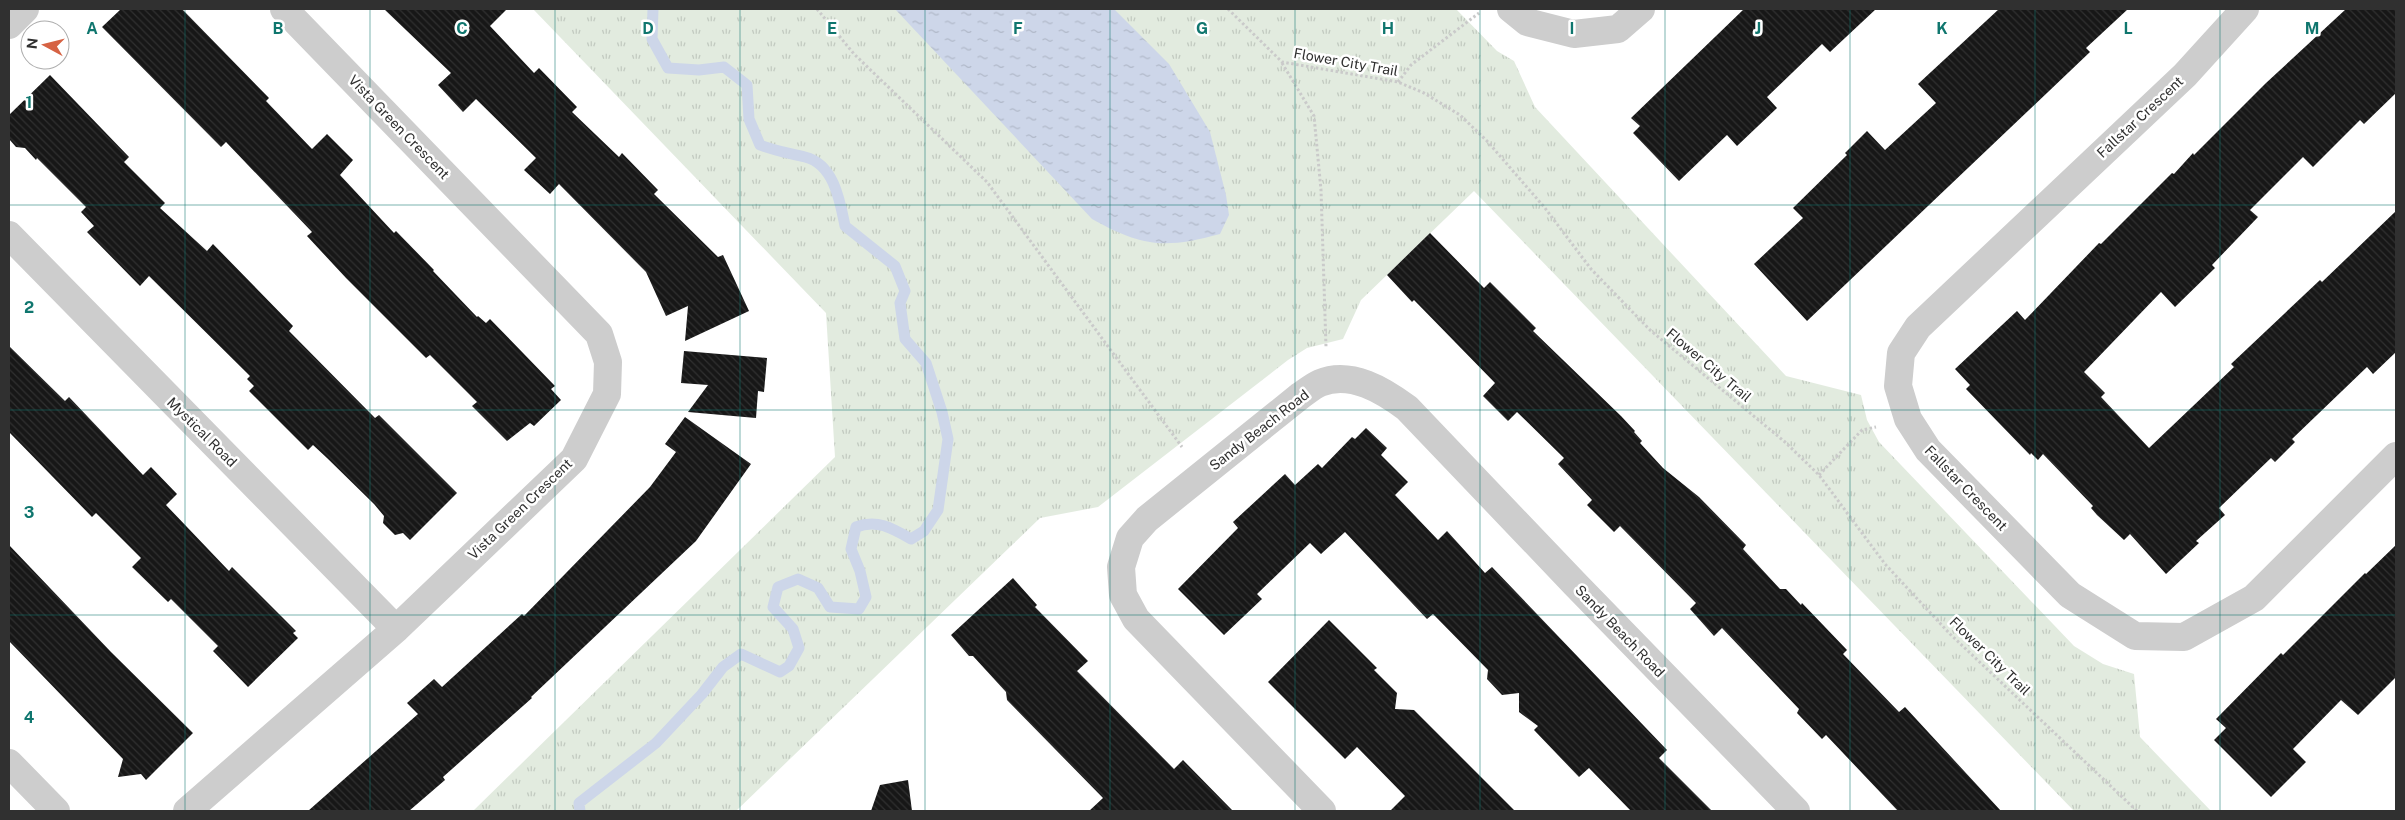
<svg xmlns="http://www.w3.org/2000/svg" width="2405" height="820" font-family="'Public Sans',sans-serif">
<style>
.park{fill:url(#park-tufts)}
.water{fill:url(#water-ripples)}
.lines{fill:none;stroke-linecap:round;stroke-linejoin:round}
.stream{stroke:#cdd6e9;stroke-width:11}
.building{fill:url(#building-back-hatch)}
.path{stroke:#cacaca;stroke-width:3;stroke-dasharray:2.5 2.5;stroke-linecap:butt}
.street{stroke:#cdcdcd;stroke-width:28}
.grid{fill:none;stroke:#0f766e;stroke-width:1;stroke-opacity:0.55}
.labels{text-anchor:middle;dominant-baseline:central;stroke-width:5;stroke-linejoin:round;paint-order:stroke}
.street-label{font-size:14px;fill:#303030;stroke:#fff}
.grid-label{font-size:16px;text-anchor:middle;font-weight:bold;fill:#0f766e;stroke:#fff;stroke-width:5;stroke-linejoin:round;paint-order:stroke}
</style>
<defs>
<pattern id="park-tufts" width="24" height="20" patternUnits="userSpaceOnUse" patternTransform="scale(1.25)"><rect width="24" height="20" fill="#e2ebdf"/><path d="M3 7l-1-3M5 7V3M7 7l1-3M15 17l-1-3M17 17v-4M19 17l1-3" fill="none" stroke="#c2cac0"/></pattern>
<pattern id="water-ripples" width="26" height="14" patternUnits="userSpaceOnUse" patternTransform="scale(1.25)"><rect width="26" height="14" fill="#cdd6e9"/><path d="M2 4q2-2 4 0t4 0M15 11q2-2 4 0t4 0" fill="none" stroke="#b0b8c8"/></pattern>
<pattern id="building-back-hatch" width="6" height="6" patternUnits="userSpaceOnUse" patternTransform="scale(1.25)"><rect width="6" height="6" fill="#171717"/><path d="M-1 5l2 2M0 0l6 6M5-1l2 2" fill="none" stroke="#303030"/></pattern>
</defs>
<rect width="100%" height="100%" fill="#fff"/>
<path class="park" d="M533 9H1456L1497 51 1514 61 1535 107 1786 376 1861 395 1867 420 1879 442 2074 646 2103 664 2134 674 2140 737 2211 811H2074L1474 191 1361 300 1343 339 1307 348 1288 360 1098 507 1040 518 736 811H473L835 457 826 313Z"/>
<path class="water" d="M895 9H1114L1169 64 1210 132 1226 195 1229 215 1220 234C1165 249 1142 247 1092 219Z"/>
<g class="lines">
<path class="stream" d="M580 811 579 803 656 743 702 694 723 667 741 654 780 672 789 666 799 648 793 629 773 607 778 587 798 579 818 588 830 607 859 609 866 597 860 571 851 549 856 527C877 519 892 528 911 539L924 531 938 510 948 439 942 412 926 363 905 339 900 303 905 291 895 266 845 226C840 201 834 164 805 157 789 153 775 151 760 145L749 119 747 85 724 67 699 70 668 68 652 39 653 9"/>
</g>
<path class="building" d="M121 9H182L269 98 266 101 312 149 327 134 353 160 340 175 394 233 396 231 434 270 433 271 477 317 478 316 486 323 490 319 555 386 551 389 561 400 534 426 530 423 507 441 472 406 477 402 430 355 426 358 346 278 307 236 312 232 226 142 221 147 102 27Z
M384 9H507L490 26 534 73 539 68 577 107 572 112 619 157 622 153 658 190 654 194 718 257 723 255 749 311 685 341 688 306 666 316 646 272 559 184 550 194 524 170 536 158 476 99 463 112 438 85 451 73Z
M1744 9H1876L1830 52 1822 44 1767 97 1777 108 1737 146 1727 135 1679 181 1633 133 1640 126 1631 118Z
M1999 9H2128L2086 48 2090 52 1807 321 1754 264 1803 218 1793 208 1847 155 1845 153 1867 131 1885 150 1936 103 1918 84Z
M2346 9H2396V93L2364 124 2360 120 2313 167 2303 157 2250 210 2258 217 2212 265 2215 268 2175 307 2161 292 2084 372 2105 393 2101 397 2149 448 2234 367 2231 364 2320 280 2322 282 2396 211V352L2373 374 2367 367 2292 439 2295 442 2275 462 2271 458 2219 508 2225 515 2196 541 2199 543 2166 574 2130 534 2124 540 2097 515 2091 508 2093 506 2043 454 2038 460 2031 453 2030 455 1966 389 1970 385 1955 369 2017 311 2025 320 2099 243 2101 244 2172 173 2174 174 2193 153 2194 155 2266 83Z
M50 75 129 157 124 162 165 203 160 208 207 251 213 244 293 326 289 331 375 418 379 415 457 493 410 540 403 533 395 535 383 523 384 516 374 504 327 458 313 445 308 450 249 391 254 386 247 379 250 376 149 276 140 286 87 232 94 226 81 212 86 207 37 158 36 160 25 148 16 147 9 139V115Z
M1430 233 1484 288 1490 282 1536 328 1533 331 1621 416 1635 431 1634 432 1642 441 1640 443 1663 468 1699 497 1746 545 1743 549 1780 589H1786L1801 605 1802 603 1847 650 1843 654 1899 712 1905 707 2001 811H1898L1826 735 1822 739 1797 713 1799 709 1722 628 1714 636 1690 609 1696 603 1620 526 1614 532 1587 505 1592 500 1558 464 1564 458 1517 412 1508 421 1483 396 1495 383 1414 300 1412 302 1387 275Z
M9 346 65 401 69 397 143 475 151 467 177 494 166 505 229 571 232 567 296 631 293 633 298 638 248 687 213 651 218 646 171 599 168 602 132 567 141 558 96 513 92 517 9 432Z
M684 351 767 358 764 392 758 391 756 418 688 412 708 385 681 383Z
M685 417 751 464 696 541 531 697 532 698 443 777 445 780 409 811H308L418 714 407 703 434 679 442 687 522 614 524 616 650 487 676 452 665 444Z
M1366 428 1387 448 1381 455 1408 482 1395 495 1438 540 1447 531 1485 573 1492 567 1667 750 1659 758 1712 811H1631L1589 768 1579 777 1534 730 1538 726 1519 712V693L1502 695 1487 679 1488 670 1433 614 1427 619 1345 532 1321 554 1310 543 1257 594 1262 599 1224 635 1178 589 1238 528 1233 522 1285 474 1295 485 1318 464 1322 468 1352 437 1355 439Z
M9 545 111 652 193 733 146 780 141 774 118 777 123 759 9 641Z
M2396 545V677L2358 715 2341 700 2293 749 2306 762 2271 797 2214 740 2226 728 2216 719 2281 653 2283 655 2365 573 2366 574Z
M1013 578 1037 605 1035 607 1088 661 1077 671 1174 769 1183 760 1233 811H1089L1103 798 1007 700 1006 692 973 656H969L951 635Z
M1329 620 1377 668 1374 670 1397 693 1395 709 1414 710 1515 811H1390L1405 796 1357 747 1345 759 1268 682Z
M908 780 912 811H871L880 785Z"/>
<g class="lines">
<path class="path" d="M817 9 854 54 987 182 1182 447
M1228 9 1282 62 1398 82 1424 93 1460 115 1487 141 1545 208 1591 269 1650 330 1785 442 1819 475 1885 564 1950 634 2137 811
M1282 63 1314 116 1321 190 1326 347
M1398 82 1411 65 1479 13
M1819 475 1862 430 1876 427"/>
<path class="street" d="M1511 9 1527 22 1574 34 1618 29 1641 9
M2245 9 2185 75 1918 327 1901 353 1898 386 1908 419 1928 450 2070 595 2135 636 2184 637 2254 598 2396 456
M9 25 25 9
M9 235 396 629
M9 763 56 811
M187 811 396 629 574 459 607 394 608 362 599 334 284 9
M1322 811 1136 619 1123 595 1121 567 1130 538 1147 519 1300 396C1306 392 1313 386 1320 383 1351 370 1384 391 1407 408L1575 584 1796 811"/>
</g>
<path class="grid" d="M185 9V811M370 9V811M555 9V811M740 9V811M925 9V811M1110 9V811M1295 9V811M1480 9V811M1665 9V811M1850 9V811M2035 9V811M2220 9V811M9 205H2396M9 410H2396M9 615H2396"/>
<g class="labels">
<g class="street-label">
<text transform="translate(1346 62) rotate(10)">Flower City Trail</text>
<text transform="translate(2140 117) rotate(-43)">Fallstar Crescent</text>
<text transform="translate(399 127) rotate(46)">Vista Green Crescent</text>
<text transform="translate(1709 365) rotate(40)">Flower City Trail</text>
<text transform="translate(1259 430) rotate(-38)">Sandy Beach Road</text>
<text transform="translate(202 432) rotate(45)">Mystical Road</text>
<text transform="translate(1966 488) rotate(46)">Fallstar Crescent</text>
<text transform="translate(520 509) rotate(-44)">Vista Green Crescent</text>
<text transform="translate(1620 631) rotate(46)">Sandy Beach Road</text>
<text transform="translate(1990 656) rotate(44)">Flower City Trail</text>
</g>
</g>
<g class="grid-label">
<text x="92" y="34">A</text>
<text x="278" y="34">B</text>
<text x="462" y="34">C</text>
<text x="648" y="34">D</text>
<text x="832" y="34">E</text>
<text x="1018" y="34">F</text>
<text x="1202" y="34">G</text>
<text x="1388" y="34">H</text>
<text x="1572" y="34">I</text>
<text x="1758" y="34">J</text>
<text x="1942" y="34">K</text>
<text x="2128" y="34">L</text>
<text x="2312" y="34">M</text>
<text x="29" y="108">1</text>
<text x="29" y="313">2</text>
<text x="29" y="518">3</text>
<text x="29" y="723">4</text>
</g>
<rect width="2405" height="820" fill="none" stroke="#303030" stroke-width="20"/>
<g transform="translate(45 45) rotate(277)"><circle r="24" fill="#ffffff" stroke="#acacac"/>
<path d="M0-4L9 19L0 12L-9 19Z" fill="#d66243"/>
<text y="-8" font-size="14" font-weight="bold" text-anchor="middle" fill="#303030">N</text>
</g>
</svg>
